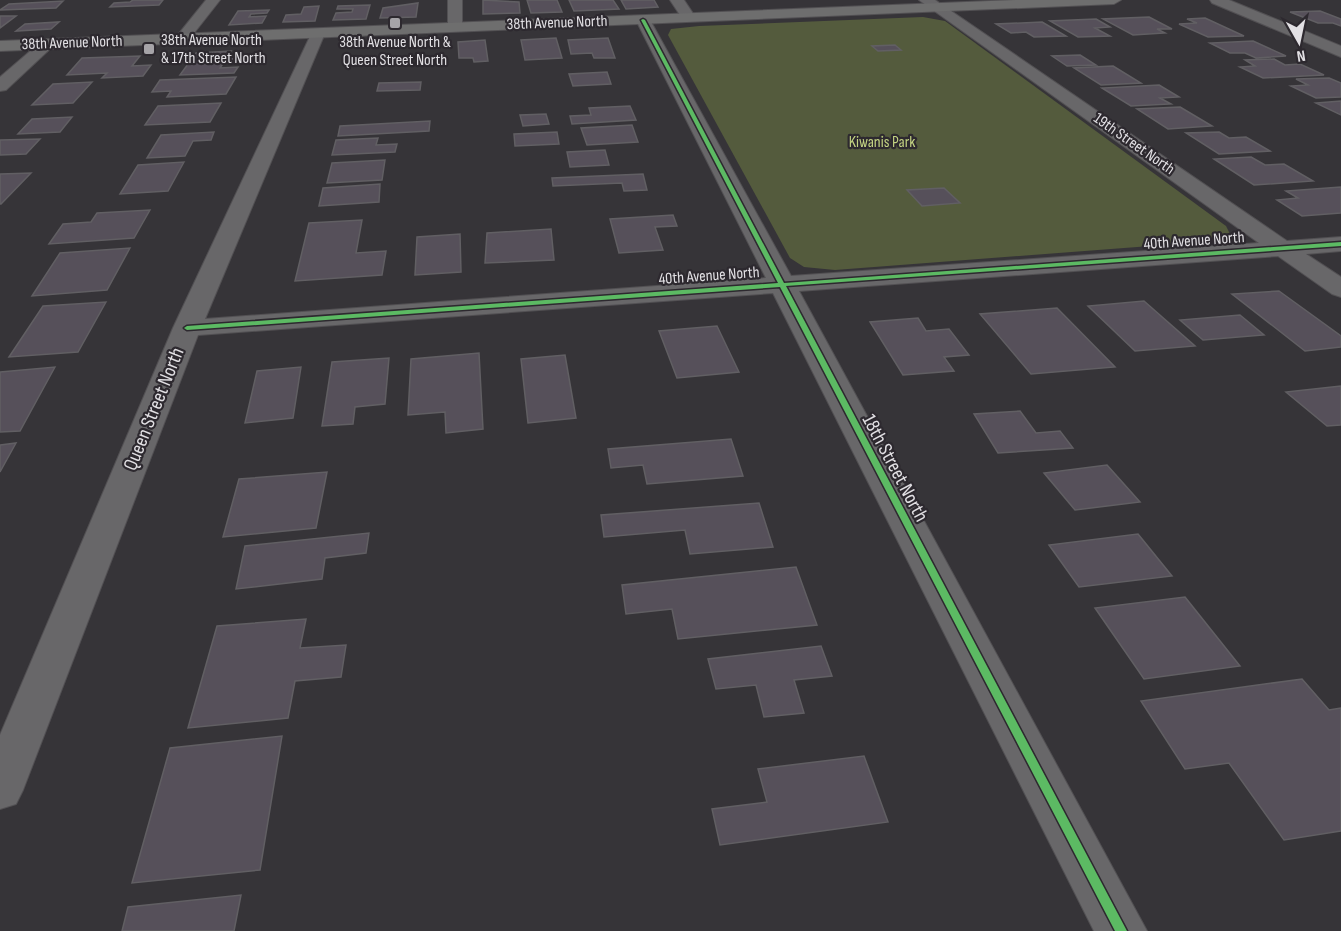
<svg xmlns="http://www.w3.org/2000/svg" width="1341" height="931" font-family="'Sofia Sans Condensed',sans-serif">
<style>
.green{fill:#545b3d}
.building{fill:#56505a;stroke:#615f63;stroke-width:1.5}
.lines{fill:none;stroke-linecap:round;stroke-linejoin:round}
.street-casing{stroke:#525053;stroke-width:2}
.secondary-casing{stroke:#525053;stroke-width:2}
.street{fill:#686769;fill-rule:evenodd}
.secondary{fill:#6e6e6e;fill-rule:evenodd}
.cycleway-casing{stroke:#2d292f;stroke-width:3}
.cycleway{fill:#5cba63;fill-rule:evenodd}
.poi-dot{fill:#a6a4a8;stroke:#2d292f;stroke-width:2}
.labels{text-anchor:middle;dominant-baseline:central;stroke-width:4.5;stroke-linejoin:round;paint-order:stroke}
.far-street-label{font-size:16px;fill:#e2e0e4;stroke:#2d292f}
.far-poi-label{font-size:16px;fill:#e2e0e4;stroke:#2d292f;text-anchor:start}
.far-park-label{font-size:16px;fill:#c3d382;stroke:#2d292f}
.street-label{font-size:20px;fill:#e2e0e4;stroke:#2d292f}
</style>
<rect width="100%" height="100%" fill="#363438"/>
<path class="green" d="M923 17 945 21 1226 226 1230 234 1225 240 1203 242 835 270 804 267 790 258 668 35 671 29 699 26Z"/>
<path class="building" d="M133 0H163L159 5 110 7 114 3 130 2Z
M483 0 519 2 520 13 483 14Z
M527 0H557L562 12 531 13Z
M569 0H613L619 9 574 11Z
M621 0H654L658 7 626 9Z
M63 1 56 8 0 10 9 4Z
M418 3 416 17 380 18 383 8Z
M370 5 366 19 333 20 336 13 352 12 353 9H337L338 6Z
M319 6 315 21 283 22 286 15 301 14 304 7Z
M269 10 267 13 251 14 249 17 266 16 262 23 229 25 238 11Z
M1320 11 1341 19V26L1333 23H1318L1290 12Z
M0 16H16L0 28Z
M1149 17 1172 29H1157L1165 33 1133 35 1103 19Z
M1205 18 1244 36 1208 37 1179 24 1197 23 1187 19Z
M1096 19 1110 27 1095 28 1110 36 1078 37 1050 21Z
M59 22 51 29 16 31 25 24Z
M1042 22 1066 36 1034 37 1026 32 1011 33 996 24Z
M556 38 562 58 525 60 521 40Z
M608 38 615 58H594L592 53 571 54 568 40Z
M485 40 488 61 474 62 473 58H459L458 42Z
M1253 41 1286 56 1256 58 1245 53H1230L1210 43Z
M895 45 901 50 878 51 872 46Z
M231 51 227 57 244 56 240 62H224L220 68 238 67 234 73 180 75 196 53Z
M1080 55 1096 65 1067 66 1052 56Z
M140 56 132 66 151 65 143 76 102 78 107 73 67 75 82 58Z
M1274 59 1285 65 1300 64 1324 75 1263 78 1240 67 1255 66 1245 60Z
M1113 66 1141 83 1101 85 1074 68Z
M607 72 611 84 573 86 569 74Z
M236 77 226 94 167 97 171 91 152 92 160 80Z
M1329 78 1341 83V97L1316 98 1291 86 1308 85 1296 79Z
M92 82 73 103 32 105 53 84Z
M421 82 420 90 377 91 379 83Z
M1159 85 1179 97 1160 98 1171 104 1131 106 1102 88Z
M1341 101V115L1316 103Z
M221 103 210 122 145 125 158 106Z
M630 106 636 120 572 124 570 116 591 115 589 108Z
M1180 107 1212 126 1168 129 1137 109Z
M546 114 549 124 523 126 520 115Z
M72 117 60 132 18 134 32 119Z
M430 121 429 131 338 136 340 126Z
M632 125 638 142 587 145 581 128Z
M214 132 211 140 193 141 185 156 147 158 161 135Z
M557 132 559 144 515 146 514 134Z
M1219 132 1229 138 1246 137 1270 151 1219 154 1186 133Z
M378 138 376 145 397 144 395 152 332 155 336 140Z
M40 139 26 154 0 155V140Z
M605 150 609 165 570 167 567 152Z
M1251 157 1265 165 1284 164 1313 181 1254 185 1214 159Z
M385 160 382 180 327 183 332 163Z
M184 162 168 191 120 194 138 165Z
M31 173 1 204H0V174Z
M643 174 647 190 624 191 622 183 553 186 552 178Z
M380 184 379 202 319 206 323 188Z
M1341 187V213L1302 216 1277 200 1298 198 1286 191Z
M944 188 960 203 922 206 907 190Z
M150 210 134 238 49 244 63 224 91 222 97 213Z
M673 215 677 226 655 227 663 250 619 253 610 219Z
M362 220 356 253 386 251 382 275 295 281 309 223Z
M551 229 554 260 485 263 487 233Z
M460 234 461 272 415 275 417 237Z
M130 248 107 290 32 296 60 253Z
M1279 291 1341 336V347L1305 351 1232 294Z
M1144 301 1195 346 1135 351 1088 306Z
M106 302 78 352 9 357 43 306Z
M1057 308 1115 367 1031 374 980 314Z
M1240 315 1264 335 1203 340 1180 320Z
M918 318 926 331 949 329 969 355 944 357 954 371 903 375 870 322Z
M717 326 739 372 677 378 659 331Z
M479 353 483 429 446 433 445 412 408 415 411 359Z
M565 355 576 418 528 423 521 359Z
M389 358 385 404 355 407 353 424 322 426 332 362Z
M55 367 20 431 0 432V372Z
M301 367 293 418 245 423 257 371Z
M1341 386V425L1327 426 1286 392Z
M1020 411 1036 433 1060 431 1073 448 998 453 974 414Z
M731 439 743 476 647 484 643 465 611 468 608 449Z
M16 443 0 472V445Z
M1107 465 1140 502 1075 510 1044 473Z
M327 472 316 528 223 537 239 479Z
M759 503 773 547 690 554 685 530 604 537 601 515Z
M369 533 366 553 325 558 322 579 236 589 245 546Z
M1138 534 1172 576 1079 587 1049 545Z
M796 567 817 625 678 639 672 609 626 614 622 585Z
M1185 597 1240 666 1144 679 1095 608Z
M306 619 300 648 346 645 341 677 295 681 288 718 188 728 217 626Z
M821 646 832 676 794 680 804 713 764 717 756 685 716 689 708 659Z
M1302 679 1329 710 1341 708V831L1284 840 1229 763 1185 769 1141 701Z
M282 736 260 870 132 883 170 748Z
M864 756 888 822 720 845 712 809 767 802 758 769Z
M241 895 234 931H122L128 907Z"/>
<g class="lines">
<defs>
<path id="street" d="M206 0H220L187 42H177L174 39 177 36Z
M448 0H462V27L460 30 455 31 448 27Z
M670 0H684L696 18 694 21H684Z
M919 0H935L1287 241 1341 237V251L1306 254 1341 277V297L1332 294 1278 256 799 291 1147 931H1094L773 293 198 335 23 790 16 804 0 809V735L173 328 313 30H323L325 33 205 319 766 278 636 20 643 16 650 20 791 276 1259 243Z
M1210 0H1229L1341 46V57L1212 3Z
M47 39 52 41 55 44 52 47 6 90 0 91V77L42 41Z"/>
<path id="secondary" d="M1015 0H1121L1114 4 0 51V41Z"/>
</defs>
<use href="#street" class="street-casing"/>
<use href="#secondary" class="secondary-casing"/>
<use href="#street" class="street"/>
<use href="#secondary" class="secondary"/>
<defs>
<path id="cycleway" d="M643 19 645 20 784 283 1341 242V246L786 286 1127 931H1115L780 287 187 330 184 328 187 326 778 283 641 20Z"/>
</defs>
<use href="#cycleway" class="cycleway-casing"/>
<use href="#cycleway" class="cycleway"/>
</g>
<g class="poi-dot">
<rect x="389" y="17" width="12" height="12" rx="3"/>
<rect x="143" y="43" width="12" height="12" rx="3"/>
</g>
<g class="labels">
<g class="far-street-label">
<text transform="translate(557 23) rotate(-2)">38th Avenue North</text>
<text transform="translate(72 43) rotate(-2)">38th Avenue North</text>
<text transform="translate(1134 144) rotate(35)">19th Street North</text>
<text transform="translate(1194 241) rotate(-4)">40th Avenue North</text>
<text transform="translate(709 276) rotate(-4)">40th Avenue North</text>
</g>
<g class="far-poi-label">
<text x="161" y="40">38th Avenue North<tspan x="161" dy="18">&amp; 17th Street North</tspan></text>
<text x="395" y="42" text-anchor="middle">38th Avenue North &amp;<tspan x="395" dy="18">Queen Street North</tspan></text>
</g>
<g class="far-park-label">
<text x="882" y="142">Kiwanis Park</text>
</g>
<g class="street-label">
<text transform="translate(154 409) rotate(-68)">Queen Street North</text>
<text transform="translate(895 468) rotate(62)">18th Street North</text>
</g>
</g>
<g transform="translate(1299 42) rotate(171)" stroke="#2d292f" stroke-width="4.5" paint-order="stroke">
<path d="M0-4.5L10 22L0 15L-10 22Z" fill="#e2e0e4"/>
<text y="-9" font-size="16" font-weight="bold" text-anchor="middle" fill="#e2e0e4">N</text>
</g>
</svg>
